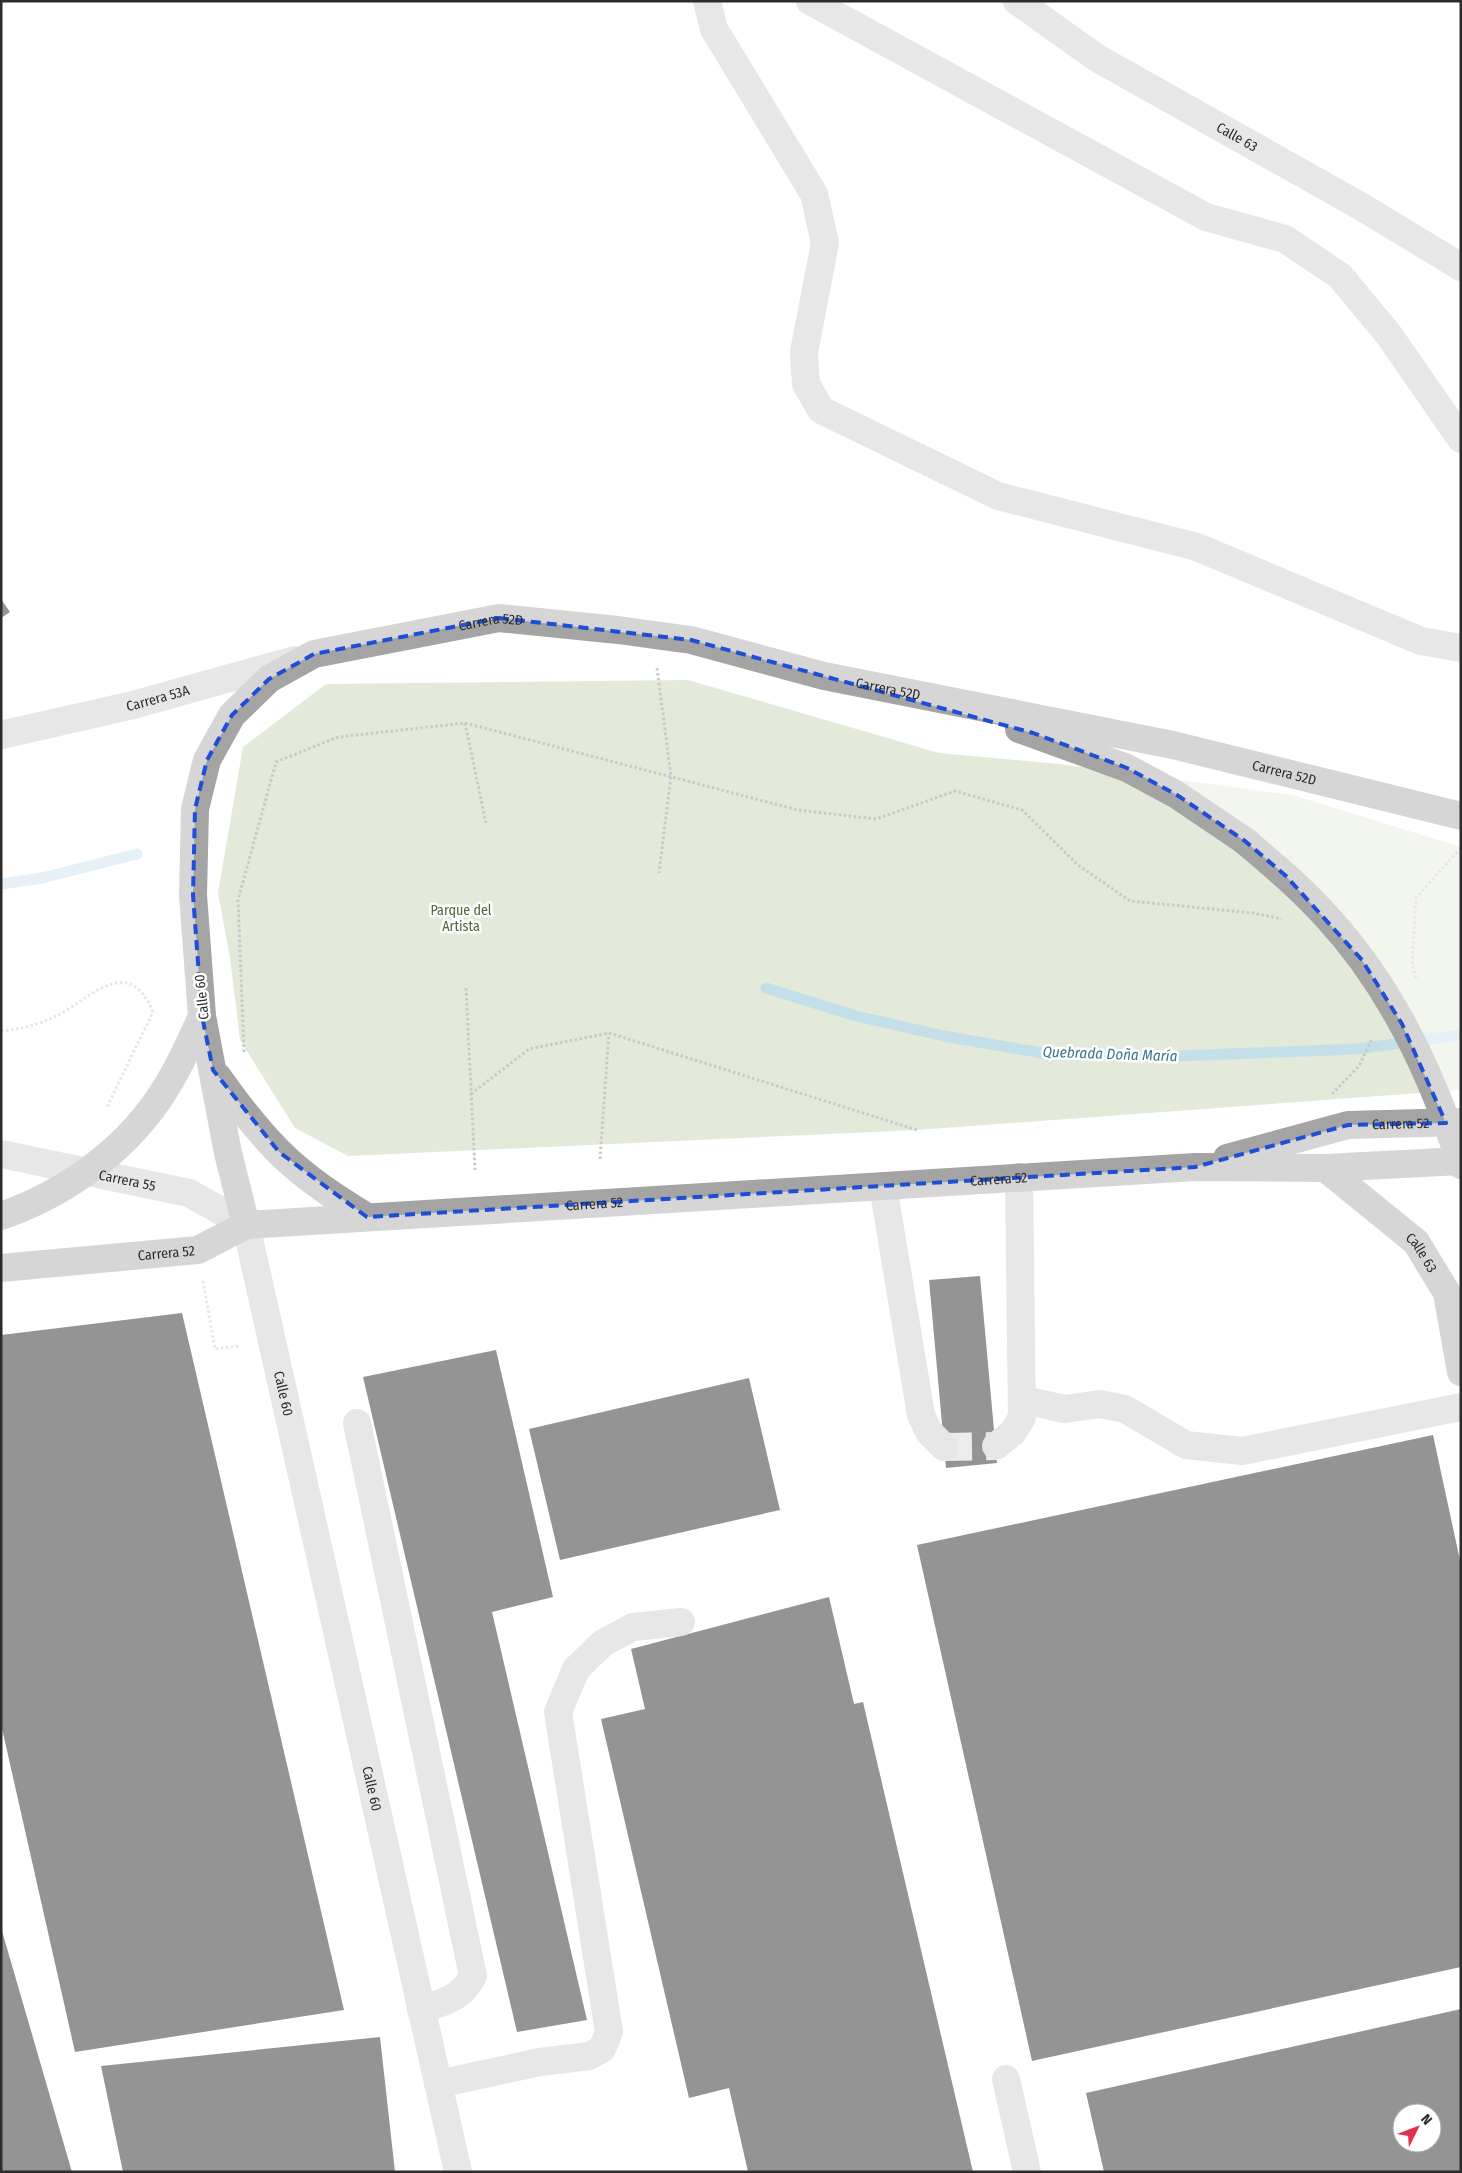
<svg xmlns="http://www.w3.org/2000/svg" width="1462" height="2173" font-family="'Fira Sans Condensed',sans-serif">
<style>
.green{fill:#e4ead9}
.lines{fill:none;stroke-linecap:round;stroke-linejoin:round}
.stream{stroke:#c5dfea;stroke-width:11}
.building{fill:#131313;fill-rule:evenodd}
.minor-tunnel{stroke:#d5d5d5;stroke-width:28;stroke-dasharray:28 14;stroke-linecap:butt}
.path{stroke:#c9c9c9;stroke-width:3;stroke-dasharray:2.5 2.5;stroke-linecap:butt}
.minor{stroke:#c9c9c9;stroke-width:28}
.major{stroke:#a4a4a4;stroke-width:28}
.major-bridge{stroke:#a4a4a4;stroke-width:28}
.marked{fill:none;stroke:#1d4ed8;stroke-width:4;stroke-dasharray:10 6;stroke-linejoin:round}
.labels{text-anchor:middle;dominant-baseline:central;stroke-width:5;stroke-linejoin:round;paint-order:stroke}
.street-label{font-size:14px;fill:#2c2c2c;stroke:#fff}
.park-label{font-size:14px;fill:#53663b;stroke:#fff}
.water-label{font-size:15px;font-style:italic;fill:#3c758c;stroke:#fff}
</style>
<rect width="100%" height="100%" fill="#fff"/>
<path class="green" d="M688 680 939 753 1059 764 1293 795 1461 847V1090L917 1130 348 1156 295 1128 240 1040 230 958 218 893 243 747 326 684Z"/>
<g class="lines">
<path class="stream" d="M1 884 42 878 137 854
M766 988 856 1016 944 1036 1048 1054 1154 1057 1357 1049 1461 1035"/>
</g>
<path class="building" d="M1 599 10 612 1 618Z
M980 1276 997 1463 946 1468 929 1280Z
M182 1313 344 2010 75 2052 1 1724V1335Z
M496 1350 553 1597 492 1612 587 2020 517 2032 363 1377Z
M749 1378 780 1510 560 1560 529 1429Z
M1433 1435 1461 1565V1967L1032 2061 917 1545Z
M829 1597 854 1704 863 1702 973 2172H748L729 2088 689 2098 601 1719 645 1709 631 1649Z
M2 1931 72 2172H1Z
M1461 2009V2172H1104L1086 2093ZM1402 2113H1432V2143H1402Z
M380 2037 395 2172H123L101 2066Z"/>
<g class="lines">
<path class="minor-tunnel" d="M944 1447 996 1446"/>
<path class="path" d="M657 668 671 776 659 873
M465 723 486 823
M1416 978 1412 964 1416 898 1460 849
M466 988 475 1170
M1 1031C22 1029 42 1024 60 1014 94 995 129 955 153 1012L107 1107
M244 1052 238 900 276 762 338 737 465 723 798 810 876 819 955 791 1022 810 1078 865 1130 901 1253 913 1282 919
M471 1094 529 1049 609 1033 917 1130
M1332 1094 1359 1066 1372 1039
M600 1159 609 1033
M203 1281 215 1349 239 1346"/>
<g class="minor">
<path d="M707 1 714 29 814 194 825 243 804 352 806 384 821 410 998 496 1197 547 1421 641 1461 648"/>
<path d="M810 1 1206 217 1285 239 1340 276 1389 335 1461 439"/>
<path id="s1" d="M1017 1 1097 58 1362 207 1461 267"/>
<path id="s2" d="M1 735 133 705 295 660"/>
<path id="s3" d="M1 1154 189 1193 246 1225 458 2172"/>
<path d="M883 1186 921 1415 929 1432 944 1447"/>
<path d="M1023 1400 1065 1409 1100 1404 1125 1409 1186 1445 1242 1451 1461 1407"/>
<path d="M357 1423 473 1976C461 1999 445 2001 421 2010"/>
<path d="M996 1446 1012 1433 1022 1418 1019 1177"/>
<path d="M1006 2079 1027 2172"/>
<path d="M438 2084 540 2062 589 2056 602 2049 609 2032 558 1712 576 1669 603 1643 633 1627 681 1622"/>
</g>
<g class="major">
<path d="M1019 729 1127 768 1177 795 1245 841"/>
<path d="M218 1077C237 1104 256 1129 279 1152 305 1178 336 1198 367 1217"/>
<path id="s4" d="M1227 1158 1348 1125 1461 1122"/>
<path id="s5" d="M1325 1168 1416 1242 1447 1293 1461 1372"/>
<path d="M1 1216C62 1195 121 1154 158 1100 176 1074 189 1045 202 1016"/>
<path id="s6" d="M246 1225 228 1153 202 1016 193 895 195 809 207 760 232 715 269 679 314 654 499 618 618 630 691 640 824 676 1173 745 1461 816"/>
<path id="s7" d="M1 1268 198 1250 246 1225 1195 1167 1325 1168 1461 1161"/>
</g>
<path class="major-bridge" d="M1245 841C1273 865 1301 888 1326 916 1390 985 1433 1075 1461 1165"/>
</g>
<path d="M0 0H1462V2173H0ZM499 618 691 640 1033 733 1127 768 1177 795 1245 841 1286 876 1362 960 1402 1024 1446 1123 1348 1125 1195 1167 367 1217 279 1152 213 1070 202 1016 193 895 195 809 207 760 232 715 269 679 314 654Z" fill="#fff" fill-opacity=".55" fill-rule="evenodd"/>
<path class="marked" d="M499 618 691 640 1033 733 1127 768 1177 795 1245 841 1286 876 1362 960 1402 1024 1446 1123 1348 1125 1195 1167 367 1217 279 1152 213 1070 202 1016 193 895 195 809 207 760 232 715 269 679 314 654Z"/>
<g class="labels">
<g class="street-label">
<text stroke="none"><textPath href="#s1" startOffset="259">Calle 63</textPath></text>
<text stroke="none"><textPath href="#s6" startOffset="806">Carrera 52D</textPath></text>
<text stroke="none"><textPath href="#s6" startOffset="1211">Carrera 52D</textPath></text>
<text stroke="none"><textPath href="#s2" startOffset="161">Carrera 53A</textPath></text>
<text stroke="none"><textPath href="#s6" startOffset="1616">Carrera 52D</textPath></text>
<text transform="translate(202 997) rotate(-96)">Calle 60</text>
<text stroke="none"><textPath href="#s4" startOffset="178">Carrera 52</textPath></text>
<text stroke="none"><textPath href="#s7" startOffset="1006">Carrera 52</textPath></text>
<text stroke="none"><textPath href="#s3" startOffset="129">Carrera 55</textPath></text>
<text stroke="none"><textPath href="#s7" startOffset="601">Carrera 52</textPath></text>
<text stroke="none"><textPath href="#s7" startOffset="166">Carrera 52</textPath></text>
<text stroke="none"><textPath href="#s5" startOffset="129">Calle 63</textPath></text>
<text stroke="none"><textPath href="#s3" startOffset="430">Calle 60</textPath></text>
<text stroke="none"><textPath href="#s3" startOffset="835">Calle 60</textPath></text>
</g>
<g class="park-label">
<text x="461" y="910">Parque del<tspan x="461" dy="16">Artista</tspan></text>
</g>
<g class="water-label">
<text transform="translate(1110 1054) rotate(2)">Quebrada Doña María</text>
</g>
</g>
<rect width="1462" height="2173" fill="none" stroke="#2c2c2c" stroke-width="5"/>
<g transform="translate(1417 2128) rotate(48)"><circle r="24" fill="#ffffff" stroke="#ababab"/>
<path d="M0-4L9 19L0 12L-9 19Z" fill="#e1304f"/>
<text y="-8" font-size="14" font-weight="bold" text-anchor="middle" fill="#2c2c2c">N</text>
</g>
</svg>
